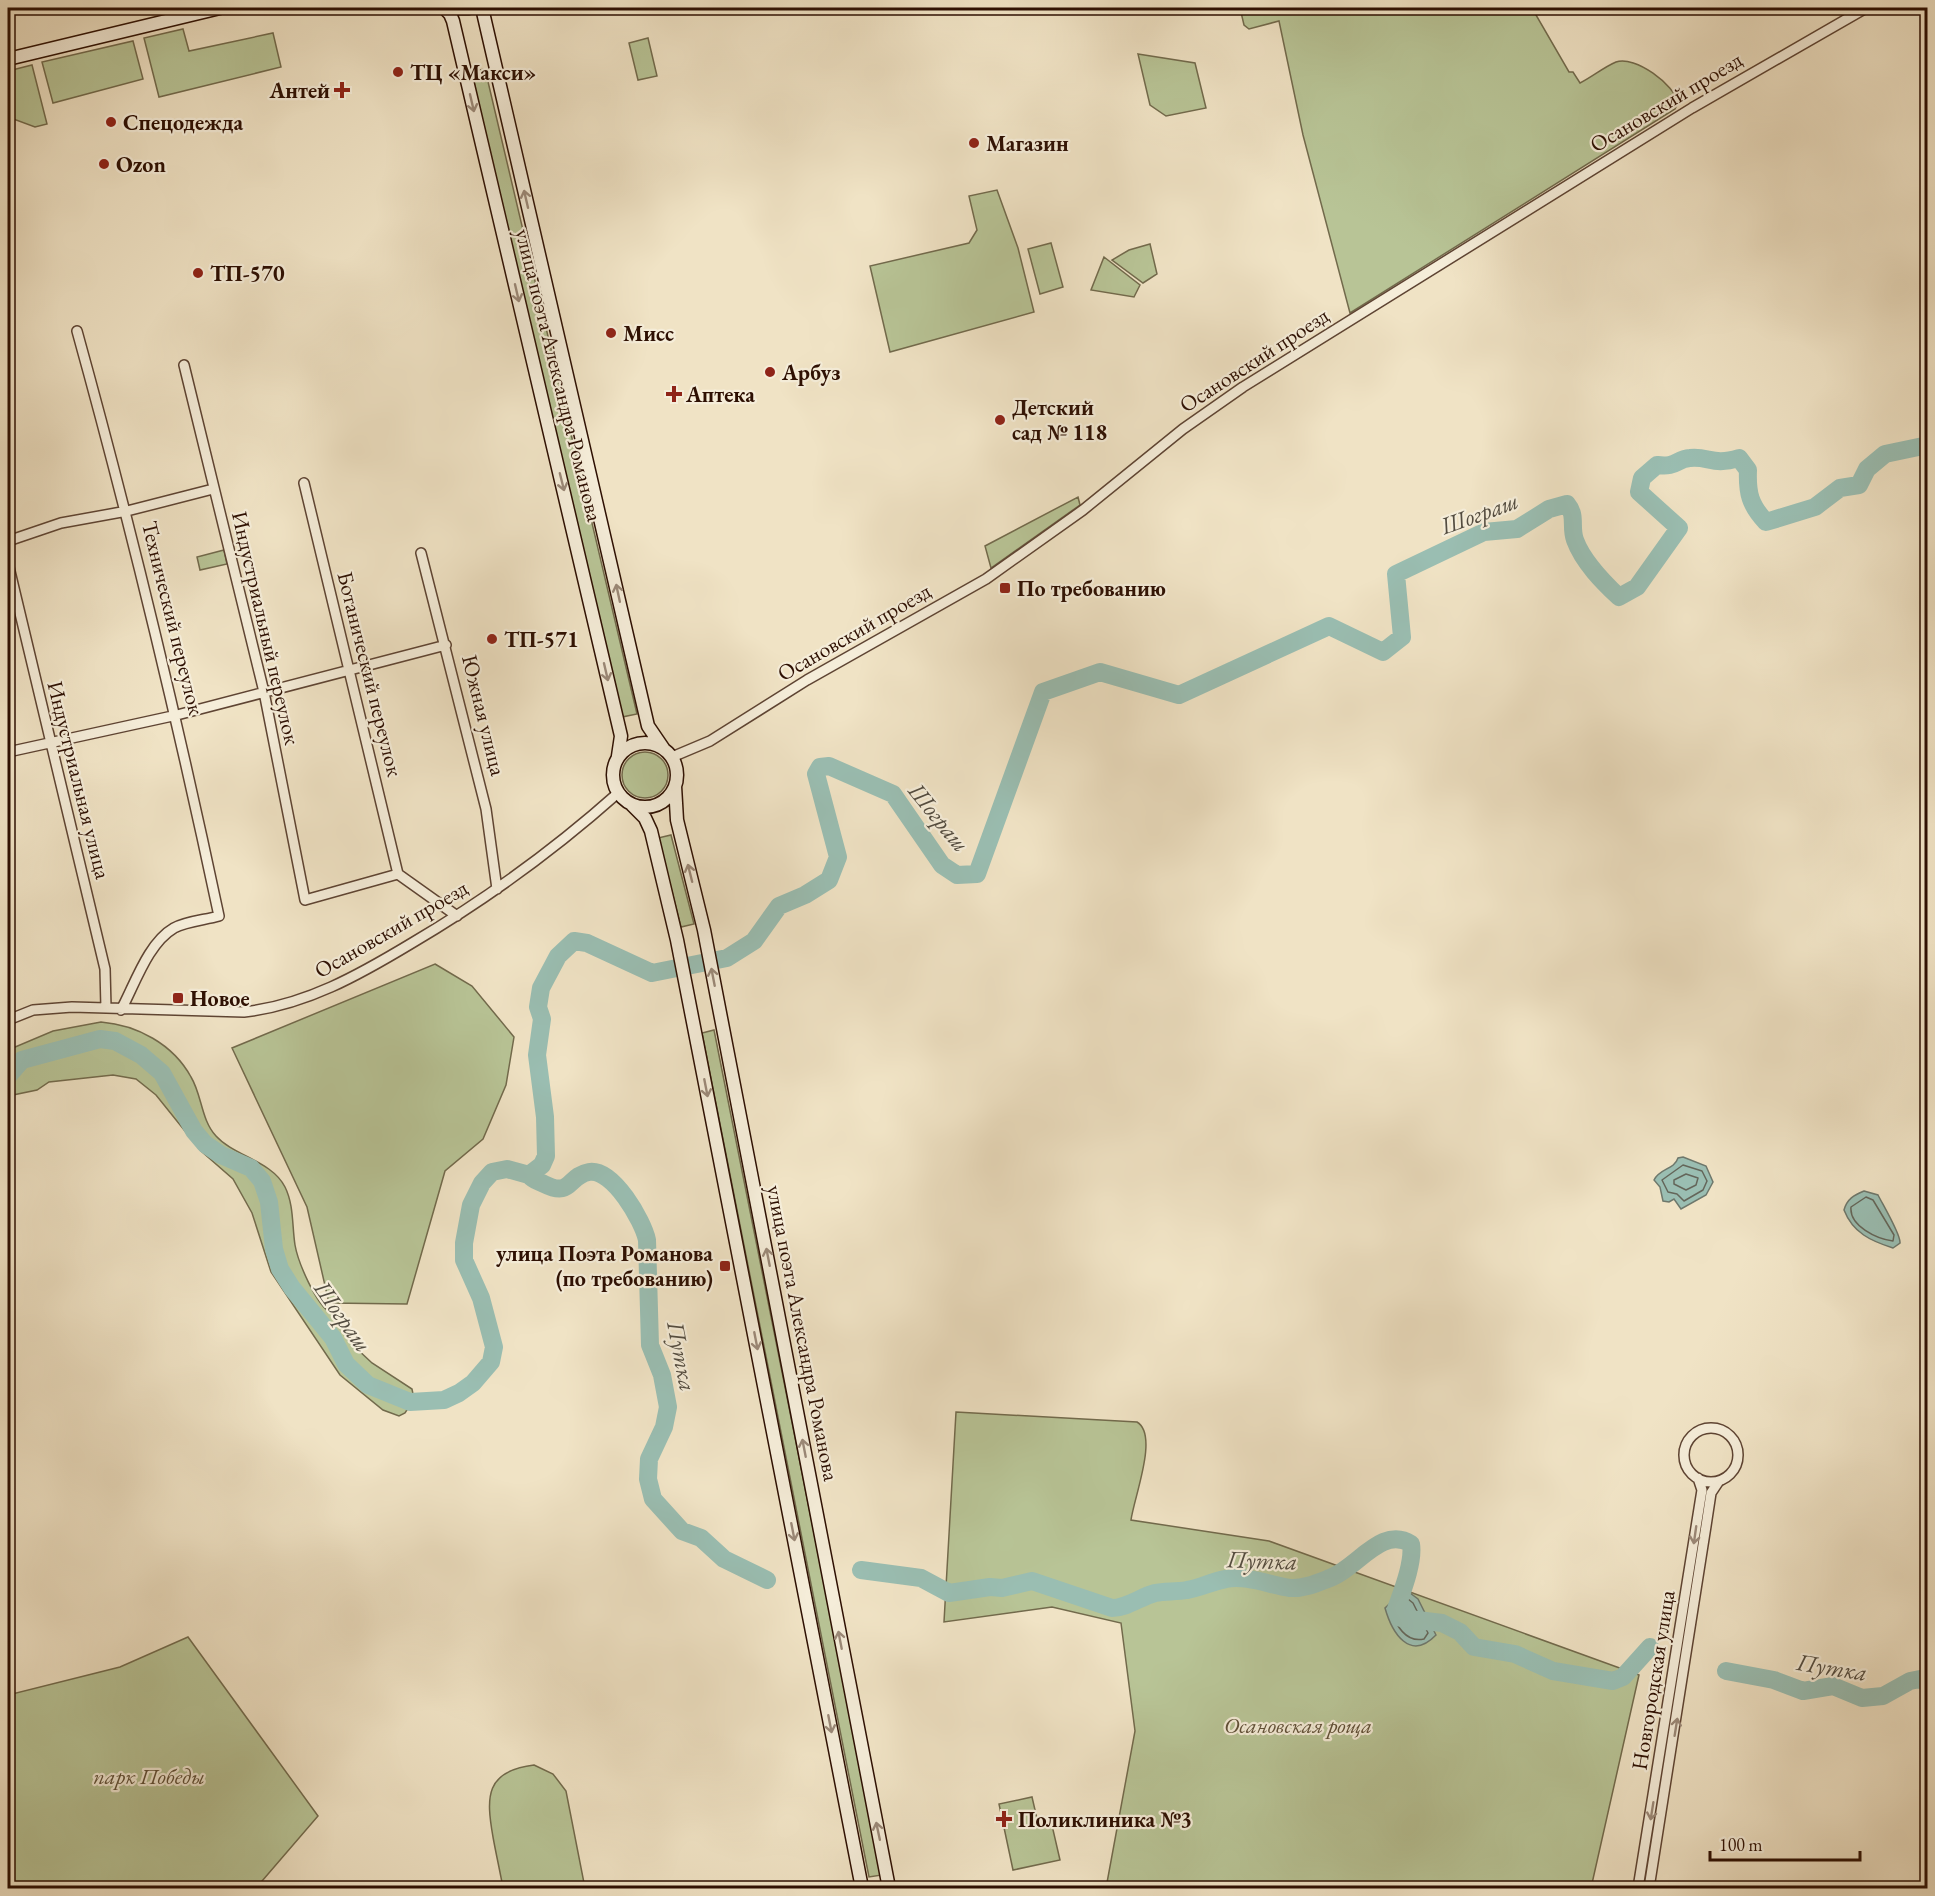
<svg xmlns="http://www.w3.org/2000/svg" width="1935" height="1896" font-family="'EB Garamond',serif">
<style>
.green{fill:#b8c496;stroke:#726a4c;stroke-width:1.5}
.water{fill:#9abeb2;stroke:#6e786c;stroke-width:1.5}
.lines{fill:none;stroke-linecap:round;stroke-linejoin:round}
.shore{stroke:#64665a;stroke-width:1.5}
.river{stroke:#9abeb2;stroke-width:18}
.street-casing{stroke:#5e4433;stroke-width:12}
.secondary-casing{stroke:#2d0f02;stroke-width:15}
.street{stroke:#f5edd9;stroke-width:9}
.secondary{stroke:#f5edd9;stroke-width:12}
.oneway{stroke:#9b8978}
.poi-dot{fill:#8f2418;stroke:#f5edd9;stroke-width:2}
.labels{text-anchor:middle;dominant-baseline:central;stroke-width:4.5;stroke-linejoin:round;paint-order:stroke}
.poi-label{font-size:22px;font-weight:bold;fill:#2d0f02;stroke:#f5edd9;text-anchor:start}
.street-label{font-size:22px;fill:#2d0f02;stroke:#f5edd9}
.park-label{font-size:22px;font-style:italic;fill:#5e4e36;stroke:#f5edd9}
.water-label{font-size:24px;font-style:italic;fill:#534c40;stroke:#f5edd9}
</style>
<rect width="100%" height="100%" fill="#f0e3c5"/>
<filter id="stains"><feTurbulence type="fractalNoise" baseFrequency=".00333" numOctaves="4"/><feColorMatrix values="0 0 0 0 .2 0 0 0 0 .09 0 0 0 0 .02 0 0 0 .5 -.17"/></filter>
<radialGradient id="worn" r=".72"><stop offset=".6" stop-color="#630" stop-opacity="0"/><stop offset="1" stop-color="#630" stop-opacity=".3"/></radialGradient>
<path class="green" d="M1240 8H1532L1569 72H1573L1580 83C1592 77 1604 67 1616 62 1635 55 1675 85 1678 103L1675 109 1350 313 1303 135 1279 21 1249 29 1244 25Z
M183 29 189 51 273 33 281 67 159 97 144 38Z
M648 38 657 76 638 80 629 43Z
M133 41 143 79 53 103 42 62Z
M1138 54 1195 63 1206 108 1166 116 1150 105Z
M32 65 47 124 35 127 8 117V71Z
M485 69 637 714 622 717 470 72Z
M997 190 1018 248 1034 312 890 352 870 266 969 243 977 230 969 196Z
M1051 243 1063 287 1040 294 1028 249Z
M1150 244 1157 274 1143 283 1112 260 1129 250Z
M1104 257 1140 285 1134 297 1091 290Z
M1078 497 1080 505 991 568 985 546Z
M224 550 227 564 200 570 197 557Z
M622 775a23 23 0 1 1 46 0a23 23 0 1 1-46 0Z
M671 835 694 924 681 927 658 838Z
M435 964 472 986 514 1037 506 1085 483 1139 445 1171 407 1304 329 1303 307 1207 232 1048Z
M101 1022C137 1025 173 1044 191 1077 202 1095 201 1120 216 1136 234 1156 272 1161 285 1187 294 1205 292 1226 295 1245 298 1262 316 1305 331 1313 334 1316 339 1317 343 1318L355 1347 372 1363 412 1389 414 1399 405 1413 399 1416 383 1410 340 1375 271 1272 252 1213 233 1179 201 1151 156 1095 136 1079 113 1075 49 1082 37 1090 8 1096V1050L53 1031Z
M714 1030 882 1875 869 1877 702 1033Z
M956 1412 1137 1422C1159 1435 1134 1497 1131 1520L1269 1541 1639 1675 1591 1888H1106L1135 1731 1121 1623 1052 1607 944 1622Z
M188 1637 318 1816 256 1888H8V1695L120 1667Z
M534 1765 553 1774 566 1791 585 1888H503C500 1871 496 1854 493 1837 486 1797 485 1771 534 1765Z
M1032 1797 1038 1823 1051 1821 1060 1860 1013 1870 999 1804Z"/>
<path class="water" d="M1683 1157 1706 1166 1713 1182 1706 1195 1681 1209 1674 1199 1669 1202 1663 1201 1660 1187 1654 1180C1660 1168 1674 1170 1678 1158Z
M1864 1191 1878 1195C1883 1205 1901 1235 1900 1243L1893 1248C1871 1241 1853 1233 1844 1210 1847 1199 1854 1195 1864 1191Z
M1410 1593 1418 1599 1436 1635C1410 1662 1392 1633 1385 1608L1400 1594Z"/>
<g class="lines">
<path class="shore" d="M1683 1165 1702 1171 1707 1181 1703 1190 1684 1201 1677 1194 1668 1192 1662 1180Z
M1686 1174 1698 1178 1696 1185 1686 1190 1674 1184V1180Z
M1866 1197 1873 1200 1894 1235 1893 1241C1877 1239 1849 1226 1851 1207Z
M1403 1600 1408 1599 1413 1603 1428 1633 1424 1639C1406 1643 1395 1625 1392 1610Z"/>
<path class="river" d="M8 1076 22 1060 100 1039 115 1041 141 1055 162 1073 194 1131 205 1144 221 1155 251 1168 262 1181 269 1202 274 1249 280 1269 292 1288 333 1338 346 1364 368 1385 410 1402 444 1400 459 1393 473 1383 491 1362 494 1347 481 1298 464 1260V1243L471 1205 482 1183 492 1172 507 1169 529 1175 542 1165 546 1156 545 1117 537 1055 542 1019 538 1007 541 988 558 956 574 941 587 943 652 973 727 958 754 941 779 906 805 895 829 880 838 857 816 774 820 767 829 766 893 794 942 865 957 875 977 874 1043 692 1100 672 1179 695 1329 626 1383 652 1402 637 1396 574 1484 532 1517 529 1549 509 1567 504C1577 516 1570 526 1575 540 1583 562 1603 582 1619 597L1637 587 1679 528 1639 492 1642 478 1657 465C1676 468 1676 459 1690 458 1709 456 1713 466 1739 458L1748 470C1747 493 1750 505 1766 522L1815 507 1840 488 1859 485 1867 469 1885 454 1928 445
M529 1175C534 1181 538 1181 544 1184 572 1198 567 1176 589 1172 613 1168 643 1221 647 1240L650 1345 662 1375 668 1407 664 1427 649 1459 648 1479 653 1499 682 1531 701 1538 724 1559 767 1580
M861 1570 921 1578 949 1593 990 1587 1002 1588 1032 1581 1112 1608C1127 1608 1140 1597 1155 1593 1165 1591 1176 1592 1187 1590 1200 1588 1213 1581 1226 1579 1248 1575 1269 1585 1290 1588 1303 1589 1317 1583 1330 1578 1357 1568 1382 1525 1411 1544 1414 1562 1402 1592 1396 1609L1401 1618 1442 1623 1460 1632 1474 1647 1515 1654 1553 1671 1613 1681 1623 1677 1650 1647
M1726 1671 1774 1680 1803 1691 1833 1686 1862 1698 1883 1696 1910 1681 1920 1679 1928 1682"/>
<defs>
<path id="street" d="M77 331C131 526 177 718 219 916 205 920 187 921 174 928 148 943 135 984 121 1010
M184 365 264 692 305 900 398 874 457 916
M304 483 398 874
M8 541 61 523 127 511 213 489
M421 553 486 809 497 889
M8 563 105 969 106 1008
M8 752 177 715 446 645
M672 757 710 741 807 680 986 579 1083 510 1183 429 1243 387 1692 108 1866 8
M8 1020 33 1010 72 1007 244 1012C306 1005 359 975 412 943 485 900 554 850 618 793
M1684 1455a27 27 0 1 1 54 0a27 27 0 1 1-54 0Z
M1638 1888 1702 1490 1698 1478
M1649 1888 1706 1526 1711 1493 1719 1481"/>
<path id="secondary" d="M443 8H469
M444 8 450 14 453 21 621 736 618 756
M482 8 648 726 663 748
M8 59 220 8
M613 775a32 32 0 1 1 64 0a32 32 0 1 1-64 0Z
M675 786 677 820 704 930 889 1888
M632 805 645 818 651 831 677 940 862 1888"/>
</defs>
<use href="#street" class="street-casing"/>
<use href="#secondary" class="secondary-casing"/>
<use href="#street" class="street"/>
<use href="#secondary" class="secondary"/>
</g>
<defs><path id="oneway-shaft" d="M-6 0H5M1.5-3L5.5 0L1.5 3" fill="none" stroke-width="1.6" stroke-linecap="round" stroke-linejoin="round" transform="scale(1.5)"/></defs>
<g class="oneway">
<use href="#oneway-shaft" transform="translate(472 103) rotate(77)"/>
<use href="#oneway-shaft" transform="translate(526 199) rotate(-103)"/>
<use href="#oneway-shaft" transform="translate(517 293) rotate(77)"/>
<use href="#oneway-shaft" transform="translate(562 482) rotate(76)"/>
<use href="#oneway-shaft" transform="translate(618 593) rotate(-102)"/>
<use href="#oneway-shaft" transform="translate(606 672) rotate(77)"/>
<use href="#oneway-shaft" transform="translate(690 873) rotate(-104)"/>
<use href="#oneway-shaft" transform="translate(713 977) rotate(-101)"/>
<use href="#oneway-shaft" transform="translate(706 1088) rotate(79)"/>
<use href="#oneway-shaft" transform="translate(768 1257) rotate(-101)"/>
<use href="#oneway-shaft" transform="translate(756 1341) rotate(79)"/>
<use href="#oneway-shaft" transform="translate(804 1448) rotate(-101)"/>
<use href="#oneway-shaft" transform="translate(793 1532) rotate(79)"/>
<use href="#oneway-shaft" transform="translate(1695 1535) rotate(98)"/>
<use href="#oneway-shaft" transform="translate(840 1640) rotate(-101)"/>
<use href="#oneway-shaft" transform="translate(830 1724) rotate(79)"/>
<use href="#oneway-shaft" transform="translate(1676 1727) rotate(-81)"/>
<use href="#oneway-shaft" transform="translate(1652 1811) rotate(99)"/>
<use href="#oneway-shaft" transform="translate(878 1831) rotate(-102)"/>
</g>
<g class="poi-dot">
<circle cx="398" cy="72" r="6"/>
<path d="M339 81h6v6h6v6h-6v6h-6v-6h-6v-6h6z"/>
<circle cx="111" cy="122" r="6"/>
<circle cx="974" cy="143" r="6"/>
<circle cx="104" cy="164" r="6"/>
<circle cx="198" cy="273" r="6"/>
<circle cx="611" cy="333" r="6"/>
<circle cx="770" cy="372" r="6"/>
<path d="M671 385h6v6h6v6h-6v6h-6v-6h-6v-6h6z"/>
<circle cx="1000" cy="420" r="6"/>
<rect x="999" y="582" width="12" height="12" rx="3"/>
<circle cx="492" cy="639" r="6"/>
<rect x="172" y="992" width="12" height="12" rx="3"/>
<rect x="719" y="1260" width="12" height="12" rx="3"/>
<path d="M1001 1810h6v6h6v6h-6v6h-6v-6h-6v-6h6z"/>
</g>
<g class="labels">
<g class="poi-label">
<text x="410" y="72">ТЦ «Макси»</text>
<text x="330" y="90" text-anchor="end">Антей</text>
<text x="123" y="122">Спецодежда</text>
<text x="986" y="143">Магазин</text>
<text x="116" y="164">Ozon</text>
<text x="210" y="273">ТП-570</text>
<text x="623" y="333">Мисс</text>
<text x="782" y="372">Арбуз</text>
<text x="686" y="394">Аптека</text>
<text x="1012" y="407">Детский<tspan x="1012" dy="25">сад № 118</tspan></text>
<text x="1017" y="588">По требованию</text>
<text x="504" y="639">ТП-571</text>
<text x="190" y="998">Новое</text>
<text x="713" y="1253" text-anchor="end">улица Поэта Романова<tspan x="713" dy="25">(по требованию)</tspan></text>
<text x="1018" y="1819">Поликлиника №3</text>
</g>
<g class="street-label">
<text transform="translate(1666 102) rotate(-31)">Осановский проезд</text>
<text transform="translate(1254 360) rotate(-33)">Осановский проезд</text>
<text transform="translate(559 375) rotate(76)">улица поэта Александра Романова</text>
<text transform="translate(173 618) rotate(76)">Технический переулок</text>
<text transform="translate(266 628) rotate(77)">Индустриальный переулок</text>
<text transform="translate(854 632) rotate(-30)">Осановский проезд</text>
<text transform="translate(370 674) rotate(76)">Ботанический переулок</text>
<text transform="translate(484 715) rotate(76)">Южная улица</text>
<text transform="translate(79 780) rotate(76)">Индустриальная улица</text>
<text transform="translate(391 929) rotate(-30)">Осановский проезд</text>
<text transform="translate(803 1333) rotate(79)">улица поэта Александра Романова</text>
<text transform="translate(1653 1680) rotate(-81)">Новгородская улица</text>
</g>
<g class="park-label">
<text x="1298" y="1725">Осановская роща</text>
<text x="149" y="1776">парк Победы</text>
</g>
<g class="water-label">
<text transform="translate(1479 513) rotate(-20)">Шограш</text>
<text transform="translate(939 817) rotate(51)">Шограш</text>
<text transform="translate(343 1316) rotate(55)">Шограш</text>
<text transform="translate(682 1356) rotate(79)">Путка</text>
<text transform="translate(1262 1560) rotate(2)">Путка</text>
<text transform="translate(1832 1667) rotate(9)">Путка</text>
</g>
</g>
<rect width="1935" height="1896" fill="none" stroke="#f0e3c5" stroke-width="30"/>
<rect x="9" y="9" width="1917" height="1878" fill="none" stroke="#2d0f02" stroke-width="3"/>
<rect x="15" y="15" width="1905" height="1866" fill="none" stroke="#2d0f02" stroke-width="1.5"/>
<path d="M1710 1851v9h150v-9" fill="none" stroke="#2d0f02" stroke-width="3"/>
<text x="1719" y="1851" font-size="18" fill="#2d0f02" stroke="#f5edd9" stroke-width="4.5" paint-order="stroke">100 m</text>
<rect width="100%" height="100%" filter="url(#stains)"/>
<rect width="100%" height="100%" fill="url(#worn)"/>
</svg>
